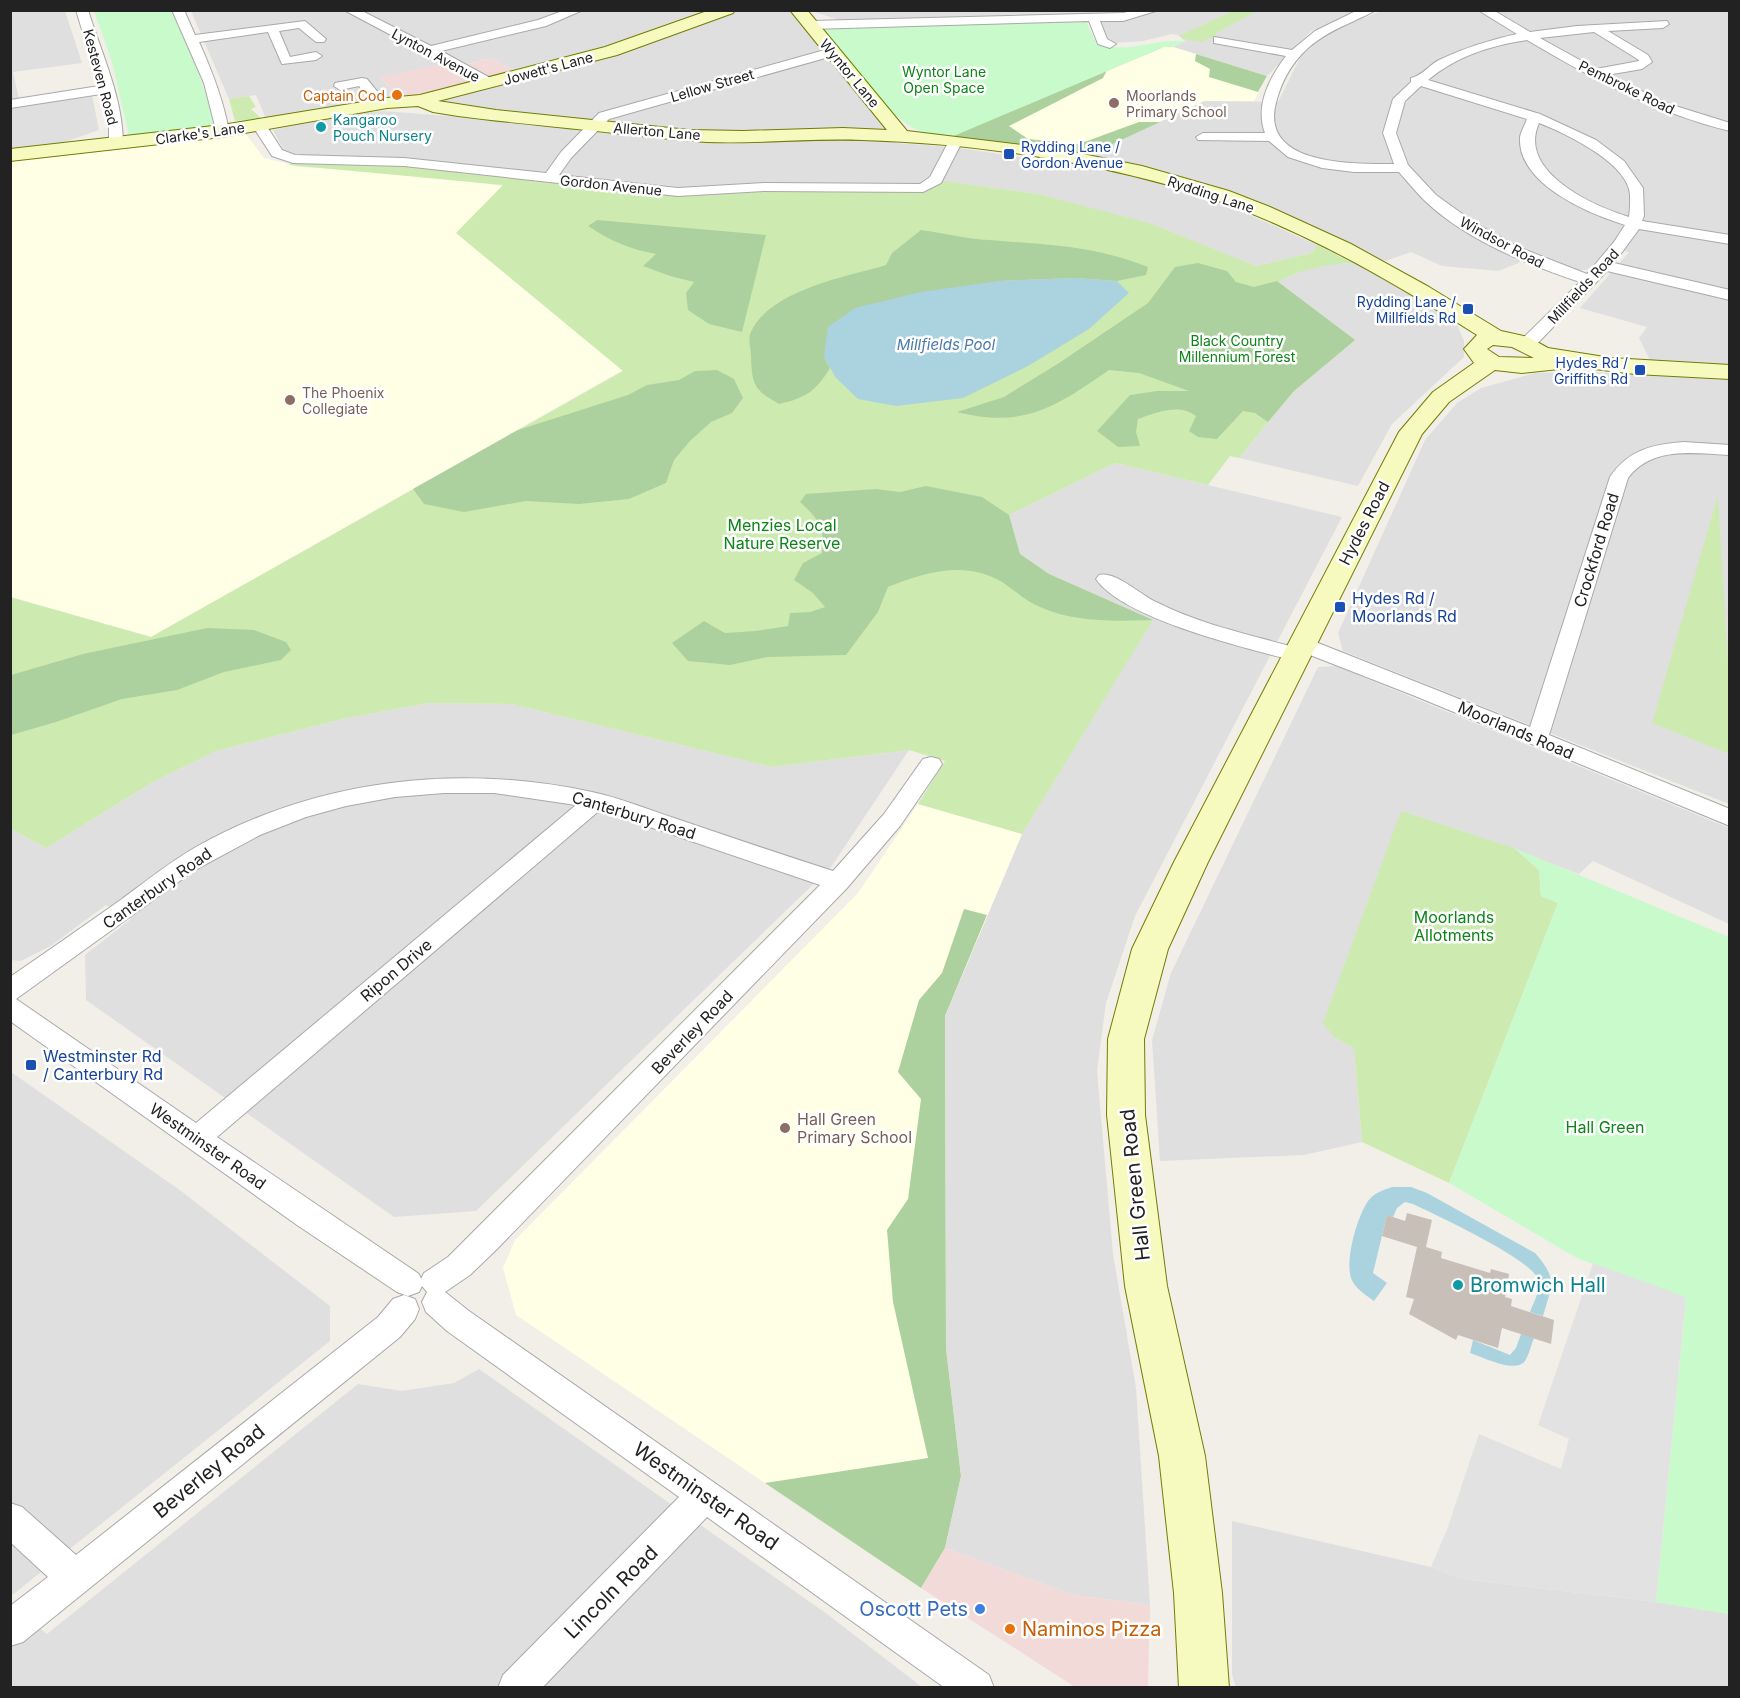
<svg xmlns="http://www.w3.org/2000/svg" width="1740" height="1698" font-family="Inter,sans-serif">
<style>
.residential{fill:#e0dfdf}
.commercial{fill:#f2dad9}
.education{fill:#ffffe5}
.grass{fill:#cdebb0}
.forest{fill:#add19e}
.park{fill:#c8facc}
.parking{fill:#e2e2e2}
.water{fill:#aad3df}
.building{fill:#c7bfb8}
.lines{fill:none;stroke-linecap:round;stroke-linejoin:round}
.street-casing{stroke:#a9a9a9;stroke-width:2}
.secondary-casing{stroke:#707d05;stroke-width:2}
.street{fill:#fff;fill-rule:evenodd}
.secondary{fill:#f7fabf;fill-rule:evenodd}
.food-dot{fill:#e8710a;stroke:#fff;stroke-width:2}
.education-dot{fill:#8d6e63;stroke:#fff;stroke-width:2}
.culture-dot{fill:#0f9aa8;stroke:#fff;stroke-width:2}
.transit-dot{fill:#1a4fb4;stroke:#fff;stroke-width:2}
.shop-dot{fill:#3f7fe0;stroke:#fff;stroke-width:2}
.labels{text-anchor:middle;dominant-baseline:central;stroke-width:5;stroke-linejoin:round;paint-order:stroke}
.far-street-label{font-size:14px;fill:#222;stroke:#fff}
.far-park-label{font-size:14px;fill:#0c8416;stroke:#fff}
.far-food-label{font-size:14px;fill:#c56008;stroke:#fff;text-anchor:end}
.far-education-label{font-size:14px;fill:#785e54;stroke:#fff;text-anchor:start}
.far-culture-label{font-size:14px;fill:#0d838f;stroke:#fff;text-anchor:start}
.far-transit-label{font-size:14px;fill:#164399;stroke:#fff;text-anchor:end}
.far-water-label{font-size:15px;font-style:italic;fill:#4a7aab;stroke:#fff}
.street-label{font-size:16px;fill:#222;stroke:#fff}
.park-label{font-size:16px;fill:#0c8416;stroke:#fff}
.transit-label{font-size:16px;fill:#164399;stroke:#fff;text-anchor:start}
.education-label{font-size:16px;fill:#785e54;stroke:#fff;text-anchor:start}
.near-street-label{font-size:20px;fill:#222;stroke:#fff}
.near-culture-label{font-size:20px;fill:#0d838f;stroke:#fff;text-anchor:start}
.near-shop-label{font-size:20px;fill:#366cbe;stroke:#fff;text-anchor:end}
.near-food-label{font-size:20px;fill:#c56008;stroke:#fff;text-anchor:start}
</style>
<rect width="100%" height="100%" fill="#f2efe9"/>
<path class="residential" d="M11 11H65L82 63 13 72 19 99 11 100Z
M191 11H712L610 47 519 73 491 58 468 64 380 78 401 99 266 119 256 95 229 99Z
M738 11H790L896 143 953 147 1074 165 1155 181 1214 199 1317 245 1312 253 1256 266 1038 194 940 181 919 186 690 188 384 157 305 156 284 151 273 130 351 114 383 111 474 118 484 112 440 104V101L619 54Z
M812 11H1357L1311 31 1267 76 1173 47 1185 41 1178 35 1172 34 1143 41 1114 43 1105 40 1096 15 839 20Z
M1382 11H1729V365L1650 360 1639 338 1647 327 1580 308 1629 252 1609 249 1587 270H1572L1461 226 1521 262 1498 271 1442 266 1411 252 1380 263 1285 213 1228 191 1181 176 1085 157 1204 101 1278 102 1301 56 1318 41 1344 25Z
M92 95 99 130 62 143 11 148V108Z
M1353 263 1381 277 1456 322 1464 341V357L1392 424 1358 486 1239 458 1294 391 1354 340 1277 281 1304 270 1330 264Z
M1594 372 1729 380V804L1343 651 1338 633 1425 440 1457 403 1481 388 1535 373Z
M1115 463 1342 517 1135 916 1106 1003 1097 1071 1113 1254 1136 1388 1150 1605 1074 1595 945 1548 961 1476 946 1348 945 1016 1022 834 1152 620 1049 574 1020 554 1009 515Z
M1336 666 1729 828V924L1593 861 1579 874 1454 828 1335 1038 1354 1048 1362 1142 1304 1155 1160 1161 1152 1040 1171 973 1318 667Z
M429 703 511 704 772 767 909 750 831 867 476 1211 394 1217 86 1000 85 955 131 919 106 905 52 945 21 961 11 960V829L46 848 153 782 216 751 347 718Z
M11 1072 181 1191 330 1306V1341L11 1596Z
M479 1369 827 1614 922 1687H11L10 1605 47 1634 358 1384 402 1391 454 1383Z
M1232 1521 1431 1567 1461 1579 1656 1602 1729 1614V1687L1236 1688 1232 1674Z"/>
<path class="commercial" d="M491 58 519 73 401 99 379 77 461 60 469 64Z
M945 1548 1074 1595 1150 1605 1148 1688 1075 1687 921 1588Z"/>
<path class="education" d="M1164 47H1173L1267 76 1254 101H1204L1085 157 949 138Z
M245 133 264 158 300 167 406 174 504 186 456 233 623 370 151 637 11 597 10 161Z
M918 804 1022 834 945 1016 946 1348 961 1476 945 1548 921 1588 516 1315 503 1268 515 1240 858 893Z"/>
<path class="grass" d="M1233 11H1257L1216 33 1217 37 1208 38 1204 42 1184 39 1179 36Z
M249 96 256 107 251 109 262 119 235 121 229 99Z
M297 159 380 160 678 192 911 189 936 180 1038 194 1149 223 1256 266 1312 253 1317 245 1353 263C1327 264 1300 269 1278 282L1355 340 1294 391 1239 458 1230 456 1208 485 1115 463 1009 515 1020 554 1049 574 1153 620 1022 834 918 804 945 761 909 750 772 767 511 704 429 703 347 718 216 751 153 782 46 848 11 829 10 597 151 637 623 371 456 233 503 185 289 165Z
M1718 495 1729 679V754L1652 723Z
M1401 811 1514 848 1539 870 1541 896 1558 903 1449 1183 1362 1142 1354 1048 1335 1038 1323 1023Z"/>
<path class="forest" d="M1164 47 1107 70 1103 78 1009 126 1028 139 1079 144 1139 122H1160L1085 157 949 138 947 124Z
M1196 54 1267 76 1258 92 1209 77 1210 69 1195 61Z
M597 220 766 235 742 332 709 324 688 310 686 293 694 282 670 276 643 266 656 254C630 249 610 241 588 226Z
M921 230C944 233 967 239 989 240 1049 245 1091 245 1148 267L1146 275 1117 281 1076 278 999 281 824 357 830 368C816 391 806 398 779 404 754 390 752 385 751 356 751 349 748 340 750 334 768 290 846 277 886 265L892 253Z
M1198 263 1227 271 1236 282 1254 287 1277 281 1355 340 1294 391 1268 422 1255 413 1243 411 1217 439 1198 437 1189 431 1196 416C1180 403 1156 412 1138 419L1136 432 1140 446 1118 447 1097 431 1130 395 1157 391H1189L1139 373 1109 370C1056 407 1023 429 957 412L1004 397 1059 363 1148 303 1175 267Z
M717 370 734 379 743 398 732 413 711 422 690 441 674 460 666 483 629 499 579 504 526 501 464 512 424 504 413 489 518 430 628 395 647 385 679 380 695 371Z
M926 486 982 497 1009 515 1020 554 1049 574 1153 620C1115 621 1075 623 1040 607 1026 601 1014 590 1002 582 965 560 925 572 888 587L878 612 846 655 768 657 730 665 688 661 672 643 704 621 725 633 756 631 788 626 790 613 810 612 825 607 813 593 794 580 803 563 822 553C825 526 819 520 800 502L806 494 876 489 900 492Z
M207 628 254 630 286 642 291 650 281 660 224 672 177 690 122 699 56 722 11 735V675L83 654Z
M964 909 987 915 945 1016 946 1348 961 1476 945 1548 921 1588 765 1483 928 1458 893 1302 887 1230 908 1199 921 1099 898 1072 919 1000 942 973Z"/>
<path class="park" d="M94 11H171C189 48 206 86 214 127L129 136 112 62Z
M1086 21 1096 43C1124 55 1157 38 1186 41L1173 47H1164L949 138C940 136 930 136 922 132 886 118 847 59 822 29L826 26Z
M1514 848 1729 937V1614L1656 1602 1686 1298 1577 1258 1449 1183 1558 903 1541 896 1539 870Z"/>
<path class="parking" d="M1593 1263 1686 1297 1656 1602 1461 1579 1431 1567 1448 1527 1479 1434 1561 1469 1569 1439 1538 1425Z"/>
<path class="water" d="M1076 278 1117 281 1129 293 1089 329 1028 366 963 398 896 406 858 399 836 378 824 357 828 327 855 308 921 292 999 281Z
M1392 1187H1411L1427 1193 1535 1253C1558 1279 1552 1285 1543 1316L1530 1312C1533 1304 1541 1289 1539 1281 1534 1260 1436 1215 1413 1204L1405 1202 1397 1208 1393 1217 1387 1215 1373 1273 1387 1283 1374 1301C1366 1295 1354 1288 1351 1278 1345 1260 1357 1217 1368 1201 1374 1193 1383 1190 1392 1187Z
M1521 1334 1534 1338C1531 1345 1529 1355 1525 1361 1515 1374 1483 1357 1470 1353L1473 1340 1510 1355 1516 1348Z"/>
<path class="building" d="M1407 1213 1432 1220 1426 1247 1442 1252 1441 1258 1490 1273 1491 1269 1509 1274 1505 1297 1512 1299 1511 1306 1554 1320 1551 1344 1502 1328 1498 1348 1458 1335 1456 1340 1409 1314 1414 1299 1406 1297 1417 1247 1382 1236 1387 1215 1405 1221Z"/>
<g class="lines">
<defs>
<path id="street" d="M76 10H88C102 55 123 98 123 144L121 147 116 148 109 144V120L101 94 10 108V100L99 86Z
M172 10H184L195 35 305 21 326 39 324 42H316L299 28 279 31 290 57 316 52 322 56 316 60 282 64 268 32 199 42C212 71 223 99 229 131L227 134H217L204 83Z
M344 10H360L431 46 538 20 565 10H583L546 26 441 51 494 80 495 83 489 87Z
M1136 10H1159L1123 21H1100L1107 39 1116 44 1110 48 1098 44 1089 21 810 29 804 25 810 21 1123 13Z
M1358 10H1375C1369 15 1361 17 1354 21 1338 28 1321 36 1307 49 1292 63 1283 78 1277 99 1256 166 1352 164 1394 164L1383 133 1393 99 1411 82V78C1422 76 1429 65 1439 60 1464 48 1490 40 1517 34L1478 10H1493L1530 32 1577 26 1667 21 1669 24 1663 28 1608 31 1648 55 1652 62 1642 69 1607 75 1669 104 1730 123V131C1656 113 1591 78 1527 40 1491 45 1455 57 1428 80L1540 114 1596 140 1624 161 1643 188 1644 216 1642 221 1730 235V244L1639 229 1614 263 1730 290V300L1607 271 1533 348H1521L1519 344 1521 340 1580 282C1528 265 1464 239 1424 200 1415 191 1407 181 1399 172H1354L1322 168 1288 157 1269 141 1198 140 1196 137 1203 133H1265C1255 106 1269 78 1286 56L1214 43V37L1292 50 1315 31ZM1594 32 1639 60V61L1596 69 1540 38ZM1421 86 1527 119C1525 125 1521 131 1520 137 1517 184 1589 214 1625 225L1614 242 1587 274 1518 247 1475 223 1436 195 1408 165 1396 133 1405 101ZM1539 123C1565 133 1621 160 1629 189 1631 196 1630 209 1629 217 1593 206 1517 172 1539 123Z
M832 48 838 52 836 55 609 119 571 158 559 175 678 188 764 183 920 184 930 177 950 139H960L962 142 941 183 923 192 764 191 678 196 404 166 293 163 272 156 252 125 254 122H264L282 150 295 155 404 158 546 173 561 152 599 113Z
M362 78 367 79 385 101 387 104 385 107H375L359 86 340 90 334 86 335 83Z
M1684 442 1730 445V455C1694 453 1652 446 1628 478L1549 735 1730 809V826L1415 696 1305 653 1303 660 1296 661C1249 649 1123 619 1096 579L1099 575C1116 571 1139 594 1156 602 1199 624 1247 634 1293 647L1290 644 1294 639 1301 638 1308 639 1530 727 1610 477C1628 450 1653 444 1684 442Z
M931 757 939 759 942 764 939 769 900 826 847 888 497 1249 470 1275 445 1292 469 1311 989 1675 994 1688H945L707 1517 542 1688H498L503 1675 679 1497 447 1331 426 1312 422 1302 427 1292 422 1286 419 1292 408 1296 397 1292 297 1225 10 1021V977C48 951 85 925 122 899 146 881 170 862 196 847 317 779 458 763 592 792 620 798 647 809 674 818 727 836 780 854 833 871L884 814 923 759ZM444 793H494L576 805 196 1123 16 999 195 870 260 835 306 817 346 806 395 797ZM600 810 820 885 448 1257 424 1273 421 1279 419 1274 217 1137Z
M404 1295 415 1299 419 1309 415 1319 400 1337 23 1642 10 1646V1606L48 1577 10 1542V1503L22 1507 76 1555 378 1317 393 1299Z"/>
<path id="secondary" d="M710 10H735L733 13 617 55 438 101 496 110 689 130 743 131 843 128 887 130 790 10H807L907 131 1063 150 1142 166 1229 191 1270 207 1351 244 1429 287 1501 331 1528 337 1548 348 1611 358 1730 365V379L1635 374 1578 367 1522 373 1495 370 1449 402 1422 434 1208 862 1168 949 1144 1039 1145 1115 1167 1286 1205 1456 1222 1593 1229 1688H1179L1174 1593 1159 1456 1125 1286 1107 1115 1108 1039 1132 949 1174 862 1399 432 1433 392 1474 363 1464 349 1477 335C1381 274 1281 217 1172 186 1072 158 965 143 862 140 810 138 759 144 707 142 670 140 633 135 596 131 550 126 504 122 458 116L433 112 418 106 387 108 222 137 10 161V149L222 125 387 98 420 95 605 47ZM1493 345 1512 347 1534 358 1499 357 1487 349Z"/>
</defs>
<use href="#street" class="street-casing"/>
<use href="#secondary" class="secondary-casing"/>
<use href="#street" class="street"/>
<use href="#secondary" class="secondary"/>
</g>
<g class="food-dot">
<circle cx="397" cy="95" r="6"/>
<circle cx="1010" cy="1629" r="6"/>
</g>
<g class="education-dot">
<circle cx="1114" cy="103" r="6"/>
<circle cx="290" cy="400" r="6"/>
<circle cx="785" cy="1128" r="6"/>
</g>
<g class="culture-dot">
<circle cx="321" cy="127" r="6"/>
<circle cx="1458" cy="1285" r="6"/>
</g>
<g class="transit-dot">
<rect x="1003" y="148" width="12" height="12" rx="3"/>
<rect x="1462" y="303" width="12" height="12" rx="3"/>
<rect x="1634" y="364" width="12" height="12" rx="3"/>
<rect x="1334" y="601" width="12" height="12" rx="3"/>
<rect x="25" y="1059" width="12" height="12" rx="3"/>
</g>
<circle class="shop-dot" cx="980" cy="1609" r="6"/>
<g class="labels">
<g class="far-street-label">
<text transform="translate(436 55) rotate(28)">Lynton Avenue</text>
<text transform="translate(548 68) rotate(-15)">Jowett's Lane</text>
<text transform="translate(850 73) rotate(50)">Wyntor Lane</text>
<text transform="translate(101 77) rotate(75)">Kesteven Road</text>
<text transform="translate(712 85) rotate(-16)">Lellow Street</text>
<text transform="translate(1627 87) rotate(26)">Pembroke Road</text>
<text transform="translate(657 131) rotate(5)">Allerton Lane</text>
<text transform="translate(200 133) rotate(-8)">Clarke's Lane</text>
<text transform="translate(611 185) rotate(6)">Gordon Avenue</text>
<text transform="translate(1211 194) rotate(18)">Rydding Lane</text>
<text transform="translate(1502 242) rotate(28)">Windsor Road</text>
<text transform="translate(1583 286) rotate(-47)">Millfields Road</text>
</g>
<g class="far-park-label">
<text x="944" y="71">Wyntor Lane<tspan x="944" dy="16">Open Space</tspan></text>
<text x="1237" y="340">Black Country<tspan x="1237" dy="16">Millennium Forest</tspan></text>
</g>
<g class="far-food-label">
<text x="385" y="95">Captain Cod</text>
</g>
<g class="far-education-label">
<text x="1126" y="95">Moorlands<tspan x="1126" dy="16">Primary School</tspan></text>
<text x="302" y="392">The Phoenix<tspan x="302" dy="16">Collegiate</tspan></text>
</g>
<g class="far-culture-label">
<text x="333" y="119">Kangaroo<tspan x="333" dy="16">Pouch Nursery</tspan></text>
</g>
<g class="far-transit-label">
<text x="1021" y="146" text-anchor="start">Rydding Lane /<tspan x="1021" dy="16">Gordon Avenue</tspan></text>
<text x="1456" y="301">Rydding Lane /<tspan x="1456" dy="16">Millfields Rd</tspan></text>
<text x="1628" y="362">Hydes Rd /<tspan x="1628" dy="16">Griffiths Rd</tspan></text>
</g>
<g class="far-water-label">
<text x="946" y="344">Millfields Pool</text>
</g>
<g class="street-label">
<text transform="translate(1364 523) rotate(-63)">Hydes Road</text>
<text transform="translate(1596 550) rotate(-73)">Crockford Road</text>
<text transform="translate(1516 730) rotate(23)">Moorlands Road</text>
<text transform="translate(634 815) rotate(17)">Canterbury Road</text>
<text transform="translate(157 888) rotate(-35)">Canterbury Road</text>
<text transform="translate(396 970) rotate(-40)">Ripon Drive</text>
<text transform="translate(692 1032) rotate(-46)">Beverley Road</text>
<text transform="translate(208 1146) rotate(35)">Westminster Road</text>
</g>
<g class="park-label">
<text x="782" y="525">Menzies Local<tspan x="782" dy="18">Nature Reserve</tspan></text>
<text x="1454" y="917">Moorlands<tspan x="1454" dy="18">Allotments</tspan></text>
<text x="1605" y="1127">Hall Green</text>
</g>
<g class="transit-label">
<text x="1352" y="598">Hydes Rd /<tspan x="1352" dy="18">Moorlands Rd</tspan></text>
<text x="43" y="1056">Westminster Rd<tspan x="43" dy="18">/ Canterbury Rd</tspan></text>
</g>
<g class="education-label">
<text x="797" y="1119">Hall Green<tspan x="797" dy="18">Primary School</tspan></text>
</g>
<g class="near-street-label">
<text transform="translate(1135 1185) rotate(-96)">Hall Green Road</text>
<text transform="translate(209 1471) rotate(-39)">Beverley Road</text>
<text transform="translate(706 1496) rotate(35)">Westminster Road</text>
<text transform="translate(611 1592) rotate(-45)">Lincoln Road</text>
</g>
<g class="near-culture-label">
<text x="1470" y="1285">Bromwich Hall</text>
</g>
<g class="near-shop-label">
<text x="968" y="1609">Oscott Pets</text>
</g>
<g class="near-food-label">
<text x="1022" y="1629">Naminos Pizza</text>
</g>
</g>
<rect width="1740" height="1698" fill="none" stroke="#222222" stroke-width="24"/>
</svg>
